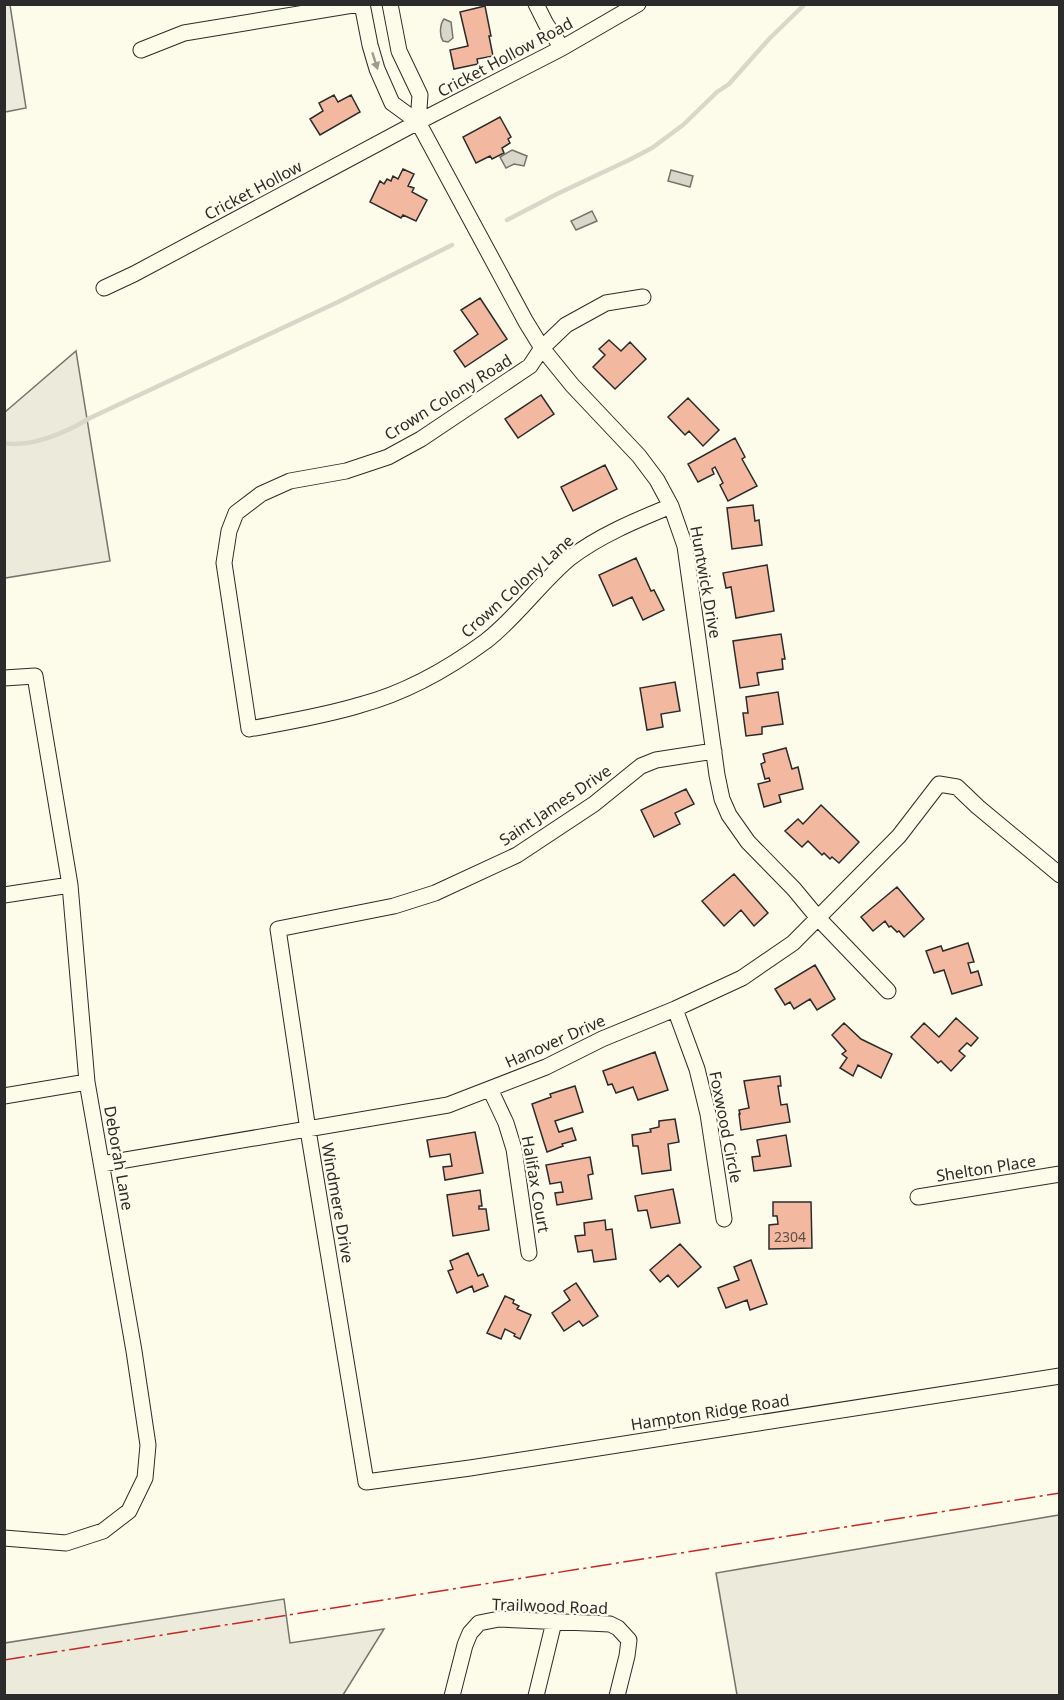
<svg xmlns="http://www.w3.org/2000/svg" width="1064" height="1700" font-family="'Noto Sans',sans-serif">
<style>
.green{fill:#ecebdb;stroke:#74746e;stroke-width:1.5}
.water{fill:#d8d7c9;stroke:#74746e;stroke-width:1.5}
.lines{fill:none;stroke-linecap:round;stroke-linejoin:round}
.stream{stroke:#d8d7c9;stroke-width:4.5}
.building{fill:#f2b8a0;stroke:#2b2b2b;stroke-width:1.5}
.minor-casing{stroke:#2b2b2b;stroke-width:17}
.minor{stroke:#fdfbea;stroke-width:15}
.power{stroke:#c62828;stroke-width:1.5;stroke-dasharray:21 4.5 3 4.5;stroke-linecap:butt}
.oneway{fill:#9e9d94}
.labels{text-anchor:middle;dominant-baseline:central;stroke-width:4.5;stroke-linejoin:round;paint-order:stroke}
.number-label{font-size:14px;fill:#5d4e48}
.street-label{font-size:16px;fill:#2b2b2b;stroke:#fdfbea}
</style>
<rect width="100%" height="100%" fill="#fdfbea"/>
<path class="green" d="M5 4 10 5 26 108 5 112Z
M76 351 110 561 5 578V412Z
M1059 1515V1695H737L716 1573Z
M284 1599 290 1643 384 1629 343 1695H5V1643Z"/>
<path class="water" d="M444 19 451 22 453 38 448 42 443 41C439 35 440 24 444 19Z
M512 150 527 156 524 166 514 164 506 168 500 157Z
M671 170 693 176 690 187 668 181Z
M592 211 597 221 576 230 571 221Z"/>
<g class="lines">
<path class="stream" d="M507 220 557 194 629 160 652 148 683 125 717 92 729 84 770 38 805 4
M4 443C31 448 67 432 90 418L338 302 452 245"/>
</g>
<path class="building" d="M485 6 491 36H489L493 56 477 59 478 64 454 69 450 50 468 46 460 12Z
M334 95 338 102 351 95 360 112 320 135 310 119 323 111 319 103Z
M500 117 511 137 508 139 510 143 502 148 504 153 492 159 490 156 476 163 463 137Z
M403 169 414 174 408 186 414 188 412 192 427 200 416 221 403 215 401 218 370 202 380 181 384 184 387 179 391 181 393 176 398 179Z
M480 298 507 339 465 367 454 351 478 334 461 310Z
M609 340 621 351 630 342 646 359 615 389 593 367 605 355 599 349Z
M541 395 554 414 518 438 505 419Z
M688 398 719 430 703 446 689 431 685 435 668 417Z
M735 438 745 457 742 459 757 486 728 501 720 485 723 483 715 467 712 469 714 474 698 482 688 464Z
M605 465 617 489 573 511 561 487Z
M753 505 755 521 759 520 762 545 732 549 727 508Z
M636 558 651 591 654 590 664 610 643 620 632 597 613 606 599 575Z
M767 565 774 611 736 618 731 587 726 588 723 573Z
M781 634 785 659H782L783 669 757 673 759 685 740 688 733 641Z
M675 682 680 711 661 714 663 727 647 730 640 688Z
M778 692 783 724 762 727V734L746 736 743 713H748L746 697Z
M786 748 792 769 798 767 803 789 779 795 781 802 764 807 758 784 770 781 769 778 765 779 761 764 765 762 763 754Z
M686 789 694 804 675 813 680 824 654 837 641 810Z
M821 805 859 842 839 863 832 857 830 859 824 853 822 855 808 841 802 847 785 831 798 819 803 824Z
M734 874 768 913 754 926 741 910 724 926 702 901Z
M897 887 924 919 904 937 899 931 897 932 891 926 889 927 885 921 873 931 861 917Z
M968 943 974 962 968 963 971 973 978 971 982 985 952 994 944 970 934 973 926 951 941 946 943 951Z
M815 965 835 999 817 1010 810 999 794 1009 790 1002 785 1005 775 989Z
M956 1018 978 1038 971 1046 967 1043 959 1051 965 1056 951 1071 941 1061 938 1063 911 1037 924 1023 939 1037Z
M844 1023 861 1039 892 1054 881 1078 858 1065 853 1076 840 1068 847 1058 842 1054 846 1051 832 1035Z
M655 1052 668 1090 638 1100 633 1087 616 1093 612 1084 608 1085 603 1071Z
M780 1076 781 1086H778L781 1105 787 1104 790 1122 741 1130 739 1114H740L739 1110 749 1108 744 1081Z
M575 1086 583 1112 555 1121 559 1132 572 1128 576 1140 562 1144 563 1146 547 1152 532 1104 551 1097 550 1094Z
M675 1119 679 1142 668 1144 671 1170 642 1174 638 1146H633L632 1135 651 1132 650 1129 659 1127V1121Z
M475 1132 483 1173 445 1180 443 1167 452 1166 450 1154 430 1157 427 1140Z
M786 1135 791 1166 754 1171 752 1157 760 1156 757 1140Z
M590 1157 593 1174 588 1175 592 1199 557 1205 555 1193 563 1192 561 1182 550 1184 546 1165Z
M673 1189 680 1223 651 1228 647 1210 638 1211 635 1196Z
M480 1190 482 1206H479V1209H486L489 1230 453 1236 447 1195Z
M773 1202H811L812 1248 769 1249V1225L778 1224 777 1216H773Z
M605 1220 606 1230 612 1229 616 1259 594 1262 592 1250 578 1252 575 1236 585 1235 584 1223Z
M680 1244 701 1267 678 1287 668 1275 660 1282 650 1270Z
M468 1253 478 1276 483 1274 488 1286 474 1292 472 1286 457 1293 448 1271 453 1269 450 1261Z
M751 1260 767 1304 750 1310 747 1300 726 1308 718 1288 739 1280 734 1267Z
M576 1283 598 1316 583 1326 579 1321 564 1331 552 1313 570 1300 564 1291Z
M505 1296 514 1300 513 1303 519 1306 517 1309 531 1315 520 1339 514 1336 515 1334 505 1329 501 1339 487 1333Z"/>
<g class="lines">
<defs>
<path id="minor" d="M362 4 370 45 377 69 392 103 418 122 526 322 542 348 572 385 639 456 657 480 671 506 685 546 717 775 722 799 729 815 748 842 794 889 818 918 888 991
M390 4 399 51 420 95 418 122
M536 4 546 24 562 48
M141 50 184 33 359 4
M104 288 134 274 418 122 562 48 638 4
M643 297 606 303 566 325 542 348 530 366 421 439 388 457 346 471 290 481 261 494 236 513 229 531 224 563 249 729C286 722 324 716 360 705 405 693 448 669 486 641 517 617 540 583 570 558 600 535 637 520 671 506
M4 678 35 676 70 885 87 1082 134 1351 148 1445 145 1478 129 1511 103 1531 66 1543 4 1538
M714 751 656 760 641 766 594 804 517 855 435 893 394 906 278 929 308 1130 366 1482 470 1468 1060 1376
M4 895 70 885
M675 1009 697 1069 708 1114 724 1219
M490 1089 506 1123 514 1149 529 1253
M4 1096 87 1082
M102 1164 448 1105 546 1067 602 1039 675 1009 742 978 793 943 899 836 939 784 957 787 978 807 1060 875
M918 1197 1060 1174
M452 1696 465 1645 470 1633 479 1623 499 1619 610 1624 618 1628 629 1640 627 1656 617 1696
M536 1696 554 1622"/>
</defs>
<use href="#minor" class="minor-casing"/>
<use href="#minor" class="minor"/>
<path class="power" d="M4 1660 1060 1493"/>
</g>
<defs><path id="oneway-solid" d="M-6-.8H1V-3.2L6.5 0L1 3.2V.8H-6Z" transform="scale(1.5)"/></defs>
<use class="oneway" href="#oneway-solid" transform="translate(375 61) rotate(72)"/>
<g class="labels">
<g class="number-label">
<text x="790" y="1236">2304</text>
</g>
<g class="street-label">
<text transform="translate(505 57) rotate(-28)">Cricket Hollow Road</text>
<text transform="translate(253 190) rotate(-28)">Cricket Hollow</text>
<text transform="translate(448 397) rotate(-32)">Crown Colony Road</text>
<text transform="translate(706 582) rotate(80)">Huntwick Drive</text>
<text transform="translate(517 586) rotate(-42)">Crown Colony Lane</text>
<text transform="translate(555 805) rotate(-34)">Saint James Drive</text>
<text transform="translate(555 1041) rotate(-24)">Hanover Drive</text>
<text transform="translate(726 1127) rotate(79)">Foxwood Circle</text>
<text transform="translate(119 1158) rotate(80)">Deborah Lane</text>
<text transform="translate(986 1168) rotate(-9)">Shelton Place</text>
<text transform="translate(536 1184) rotate(80)">Halifax Court</text>
<text transform="translate(338 1203) rotate(80)">Windmere Drive</text>
<text transform="translate(710 1412) rotate(-9)">Hampton Ridge Road</text>
<text transform="translate(550 1606) rotate(2)">Trailwood Road</text>
</g>
</g>
<rect width="1064" height="1700" fill="none" stroke="#2b2b2b" stroke-width="12"/>
</svg>
